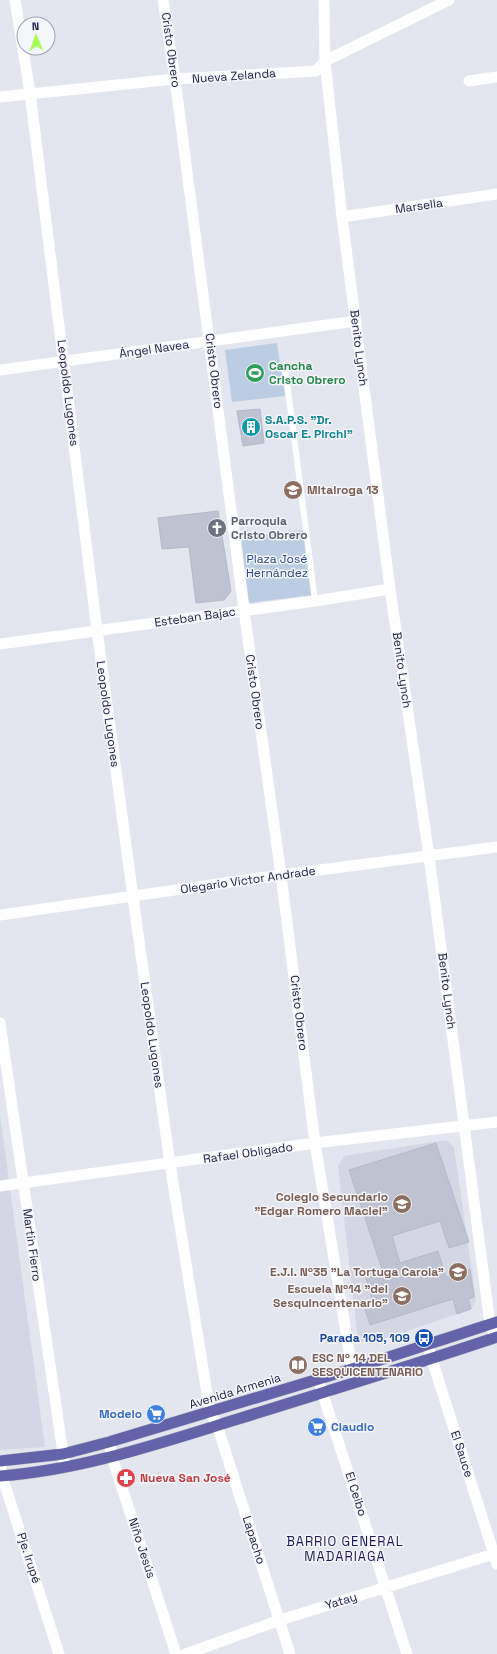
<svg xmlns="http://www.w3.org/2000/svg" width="497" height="1654" font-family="'Space Grotesk',sans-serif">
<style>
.built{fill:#d4d7e3}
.green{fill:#bacde2}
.building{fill:#bfc2d0;stroke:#b5b8c9}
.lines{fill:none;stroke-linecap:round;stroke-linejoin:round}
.primary-casing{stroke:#c1c1ca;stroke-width:12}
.service{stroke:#fff;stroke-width:6}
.minor{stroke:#fff;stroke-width:11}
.primary{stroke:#6363a9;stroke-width:11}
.labels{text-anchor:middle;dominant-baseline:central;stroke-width:3;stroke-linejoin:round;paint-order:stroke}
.street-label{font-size:12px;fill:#202143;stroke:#f4f6fa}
.leisure-label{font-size:12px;font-weight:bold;fill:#27864d;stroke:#f4f6fa;text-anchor:start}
.culture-label{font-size:12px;font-weight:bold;fill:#0d838f;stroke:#f4f6fa;text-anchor:start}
.education-label{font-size:12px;font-weight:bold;fill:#785e54;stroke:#f4f6fa;text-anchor:end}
.worship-label{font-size:12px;font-weight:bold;fill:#5b616d;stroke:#f4f6fa;text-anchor:start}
.park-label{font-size:12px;fill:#25467f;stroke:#f4f6fa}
.transit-label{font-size:12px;font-weight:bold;fill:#164399;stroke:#f4f6fa;text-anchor:end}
.shop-label{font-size:12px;font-weight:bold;fill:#366cbe;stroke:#f4f6fa;text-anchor:end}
.health-label{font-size:12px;font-weight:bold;fill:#be3a42;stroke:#f4f6fa;text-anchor:start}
.neighbourhood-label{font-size:13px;letter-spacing:1px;fill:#1a1957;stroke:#f4f6fa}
</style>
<rect width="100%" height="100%" fill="#e3e5ef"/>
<path class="built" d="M0 1114 45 1447 0 1450Z
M446 1140 454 1147 476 1300 471 1309 370 1344 358 1340 338 1166 344 1156Z"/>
<path class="green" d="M277 343 285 396 232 402 225 350Z
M304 530 312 595 249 603 241 537Z"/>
<path class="building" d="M260 409 264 443 243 446 237 411Z
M218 511 231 591 224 600 196 603 189 547 162 549 158 518Z
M436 1143 469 1242 449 1248 440 1221 392 1236 400 1263 438 1251 446 1277 470 1269 474 1297 468 1299 471 1309 457 1314 453 1299 370 1325 364 1306 373 1304 365 1274 382 1269 349 1170Z"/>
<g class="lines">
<defs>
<path id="primary" d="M0 1461 63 1454 109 1442 352 1369 497 1322
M0 1476C82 1470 160 1443 238 1419 324 1392 411 1366 497 1337"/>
</defs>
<use href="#primary" class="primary-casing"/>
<path class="service" d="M286 374 315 601"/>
<path class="minor" d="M15 0 30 93 97 630 133 897 170 1164 210 1412 217 1425 290 1654
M163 0 175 79 244 610 281 875 315 1143 352 1369 359 1381
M324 0 325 61 342 217 390 589 429 856 490 1324 495 1337
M469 81 497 77
M0 97 175 79 316 71 325 61 449 0
M342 217 497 194
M0 370 356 321
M0 644 315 601 390 589
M0 915 281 875 497 847
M0 1023 65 1467
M0 1186 315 1143 497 1122
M427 1344 497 1564
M318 1379 407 1654
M109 1442 112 1457 176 1654
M0 1461 2 1476 59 1654
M186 1654 280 1620 497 1553"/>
<use href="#primary" class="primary"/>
</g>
<defs>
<symbol id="stadium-disc" viewBox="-11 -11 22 22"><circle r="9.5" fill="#2e9e5b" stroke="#f4f6fa"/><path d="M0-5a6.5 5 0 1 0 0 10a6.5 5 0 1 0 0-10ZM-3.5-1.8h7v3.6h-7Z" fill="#fff"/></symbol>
<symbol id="building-disc" viewBox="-11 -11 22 22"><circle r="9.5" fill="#0f9aa8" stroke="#f4f6fa"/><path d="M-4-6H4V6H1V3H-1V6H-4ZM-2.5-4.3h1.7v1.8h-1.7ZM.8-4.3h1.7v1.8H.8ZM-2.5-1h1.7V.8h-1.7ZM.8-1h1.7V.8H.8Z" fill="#fff"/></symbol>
<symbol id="school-disc" viewBox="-11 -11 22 22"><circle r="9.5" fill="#8d6e63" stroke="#f4f6fa"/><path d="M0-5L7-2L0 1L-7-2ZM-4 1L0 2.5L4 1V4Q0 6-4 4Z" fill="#fff"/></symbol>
<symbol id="church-disc" viewBox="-11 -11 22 22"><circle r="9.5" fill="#6b7280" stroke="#f4f6fa"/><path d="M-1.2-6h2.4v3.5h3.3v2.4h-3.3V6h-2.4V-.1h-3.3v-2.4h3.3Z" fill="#fff"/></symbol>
<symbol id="bus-disc" viewBox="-11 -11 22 22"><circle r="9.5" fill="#1a4fb4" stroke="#f4f6fa"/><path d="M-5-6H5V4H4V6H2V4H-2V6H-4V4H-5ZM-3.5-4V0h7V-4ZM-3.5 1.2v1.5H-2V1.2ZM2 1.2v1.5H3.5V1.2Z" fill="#fff"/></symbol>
<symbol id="library-disc" viewBox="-11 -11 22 22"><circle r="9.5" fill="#8d6e63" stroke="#f4f6fa"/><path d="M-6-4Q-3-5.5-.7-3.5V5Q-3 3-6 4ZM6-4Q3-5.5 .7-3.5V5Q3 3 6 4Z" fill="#fff"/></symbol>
<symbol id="supermarket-disc" viewBox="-11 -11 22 22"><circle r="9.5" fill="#3f7fe0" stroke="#f4f6fa"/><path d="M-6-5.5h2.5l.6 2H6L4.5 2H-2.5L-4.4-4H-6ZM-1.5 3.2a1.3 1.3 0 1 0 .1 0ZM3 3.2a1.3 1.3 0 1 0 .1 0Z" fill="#fff"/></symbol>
<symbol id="pharmacy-disc" viewBox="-11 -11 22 22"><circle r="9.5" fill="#e0444e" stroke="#f4f6fa"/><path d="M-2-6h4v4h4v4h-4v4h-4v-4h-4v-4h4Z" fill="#fff"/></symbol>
</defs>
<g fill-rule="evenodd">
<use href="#stadium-disc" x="244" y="362" width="22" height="22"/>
<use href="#building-disc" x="240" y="416" width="22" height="22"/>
<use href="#school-disc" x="282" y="479" width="22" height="22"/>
<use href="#church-disc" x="206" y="517" width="22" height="22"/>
<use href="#school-disc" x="391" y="1193" width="22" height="22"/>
<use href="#school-disc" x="447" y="1261" width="22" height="22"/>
<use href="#school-disc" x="391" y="1285" width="22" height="22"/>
<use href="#bus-disc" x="413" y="1327" width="22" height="22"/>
<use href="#library-disc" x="287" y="1354" width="22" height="22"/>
<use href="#supermarket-disc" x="145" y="1403" width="22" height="22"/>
<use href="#supermarket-disc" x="306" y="1416" width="22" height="22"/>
<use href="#pharmacy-disc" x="115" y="1467" width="22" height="22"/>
</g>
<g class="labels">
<g class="street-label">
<text transform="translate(171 50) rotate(82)">Cristo Obrero</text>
<text transform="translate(234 76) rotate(-4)">Nueva Zelanda</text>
<text transform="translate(419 206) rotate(-8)">Marsella</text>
<text transform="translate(359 348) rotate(83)">Benito Lynch</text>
<text transform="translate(154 349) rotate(-8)">Ángel Navea</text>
<text transform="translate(214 371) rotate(83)">Cristo Obrero</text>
<text transform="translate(68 393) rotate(83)">Leopoldo Lugones</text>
<text transform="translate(195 617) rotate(-8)">Esteban Bajac</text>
<text transform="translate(402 670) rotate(82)">Benito Lynch</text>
<text transform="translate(255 692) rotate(82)">Cristo Obrero</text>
<text transform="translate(108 714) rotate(82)">Leopoldo Lugones</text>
<text transform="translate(248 880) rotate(-8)">Olegario Victor Andrade</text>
<text transform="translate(447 991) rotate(83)">Benito Lynch</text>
<text transform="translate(299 1013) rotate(83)">Cristo Obrero</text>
<text transform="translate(152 1035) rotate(82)">Leopoldo Lugones</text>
<text transform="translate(248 1153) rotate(-8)">Rafael Obligado</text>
<text transform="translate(32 1245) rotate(82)">Martin Fierro</text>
<text transform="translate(235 1391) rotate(-17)">Avenida Armenia</text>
<text transform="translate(462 1454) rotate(72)">El Sauce</text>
<text transform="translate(356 1494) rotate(72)">El Ceibo</text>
<text transform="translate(254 1540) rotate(72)">Lapacho</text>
<text transform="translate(142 1548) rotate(72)">Niño Jesús</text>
<text transform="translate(29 1558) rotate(72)">Pje. Irupé</text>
<text transform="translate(341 1601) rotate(-17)">Yatay</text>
</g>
<g class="leisure-label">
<text x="269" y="366">Cancha<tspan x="269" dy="14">Cristo Obrero</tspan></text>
</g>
<g class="culture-label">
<text x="265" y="420">S.A.P.S. "Dr.<tspan x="265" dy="14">Oscar E. Pirchi"</tspan></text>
</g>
<g class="education-label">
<text x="307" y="490" text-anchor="start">Mitairoga 13</text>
<text x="388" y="1197">Colegio Secundario<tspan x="388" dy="14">"Edgar Romero Maciel"</tspan></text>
<text x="444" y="1272">E.J.I. Nº35 "La Tortuga Carola"</text>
<text x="388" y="1289">Escuela Nº14 "del<tspan x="388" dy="14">Sesquincentenario"</tspan></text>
<text x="312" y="1358" text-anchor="start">ESC Nº 14 DEL<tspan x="312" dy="14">SESQUICENTENARIO</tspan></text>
</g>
<g class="worship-label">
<text x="231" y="521">Parroquia<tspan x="231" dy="14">Cristo Obrero</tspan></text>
</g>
<g class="park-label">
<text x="277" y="559">Plaza José<tspan x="277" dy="14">Hernández</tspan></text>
</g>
<g class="transit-label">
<text x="410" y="1338">Parada 105, 109</text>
</g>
<g class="shop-label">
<text x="142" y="1414">Modelo</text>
<text x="331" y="1427" text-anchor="start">Claudio</text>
</g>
<g class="health-label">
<text x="140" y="1478">Nueva San José</text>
</g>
<g class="neighbourhood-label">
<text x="345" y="1541">BARRIO GENERAL<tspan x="345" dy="15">MADARIAGA</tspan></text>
</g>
</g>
<g transform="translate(36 36) rotate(358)"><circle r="19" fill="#f4f6fa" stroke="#9fa1b1"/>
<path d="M0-3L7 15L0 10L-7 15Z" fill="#a9ff51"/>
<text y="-6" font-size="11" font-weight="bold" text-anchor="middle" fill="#202143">N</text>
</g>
</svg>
